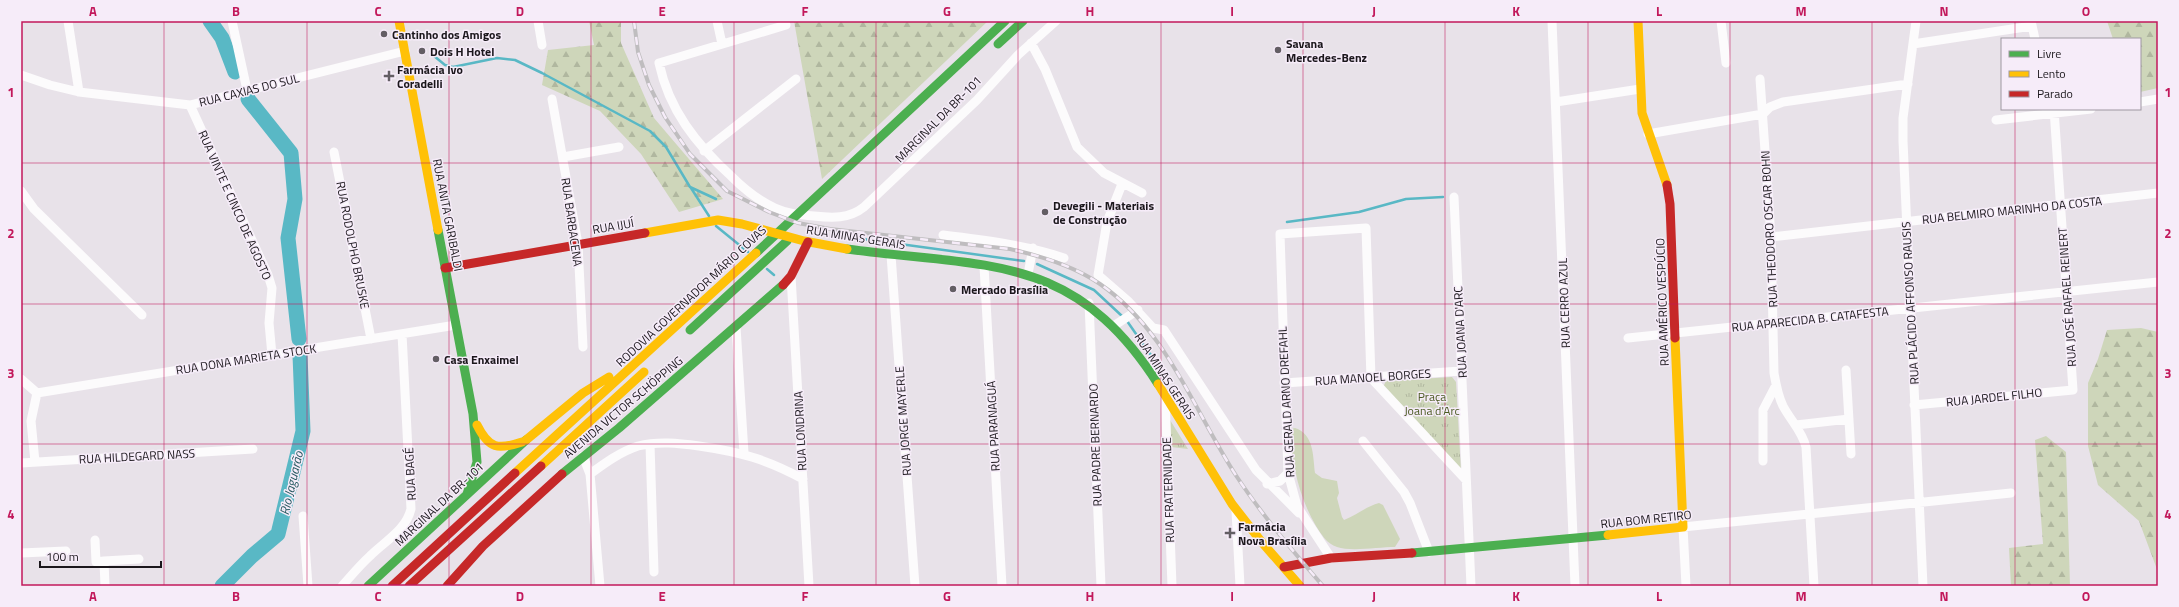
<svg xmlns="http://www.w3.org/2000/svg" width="2179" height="607" font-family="'Titillium Web',sans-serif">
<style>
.green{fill:#ced6ba}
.forest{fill:url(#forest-firs)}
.park{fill:url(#park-tufts)}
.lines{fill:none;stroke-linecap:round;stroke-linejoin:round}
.stream{stroke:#59b8c5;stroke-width:2.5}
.river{stroke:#59b8c5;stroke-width:15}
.street{stroke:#fcfbfc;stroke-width:9}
.fast{stroke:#4caf50;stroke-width:9}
.slow{stroke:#ffc107;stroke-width:9}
.jam{stroke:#c62828;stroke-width:9}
.rail-casing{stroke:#bfbdbf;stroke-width:4}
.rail{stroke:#f6ecf9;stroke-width:2.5;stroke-dasharray:8;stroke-linecap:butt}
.grid{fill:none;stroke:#c2185b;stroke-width:1;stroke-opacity:0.55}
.poi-dot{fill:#635e64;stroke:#f6ecf9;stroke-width:1.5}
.labels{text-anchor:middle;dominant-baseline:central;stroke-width:3;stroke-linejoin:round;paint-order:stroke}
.poi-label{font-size:12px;font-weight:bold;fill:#1b171c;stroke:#f6ecf9;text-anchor:start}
.street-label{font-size:12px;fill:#1b171c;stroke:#f6ecf9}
.park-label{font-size:12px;fill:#4a5a21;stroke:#f6ecf9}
.water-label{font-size:13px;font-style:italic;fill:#275a61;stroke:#f6ecf9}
.neatline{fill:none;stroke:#c2185b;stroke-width:1.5}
.grid-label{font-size:13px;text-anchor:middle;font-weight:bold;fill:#c2185b}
</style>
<defs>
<pattern id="forest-firs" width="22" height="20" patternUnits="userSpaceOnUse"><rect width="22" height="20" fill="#ced6ba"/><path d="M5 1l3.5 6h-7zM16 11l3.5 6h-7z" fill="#b0b79f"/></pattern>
<pattern id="park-tufts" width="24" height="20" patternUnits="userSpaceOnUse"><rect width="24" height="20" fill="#ced6ba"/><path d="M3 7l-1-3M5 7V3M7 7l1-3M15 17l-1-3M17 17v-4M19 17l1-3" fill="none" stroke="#b0b79f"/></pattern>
</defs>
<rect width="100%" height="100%" fill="#e8e2e9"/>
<path class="green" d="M1295 428C1314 434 1313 456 1315 473L1322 478 1337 481 1339 493 1337 498 1342 517 1344 520C1357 515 1367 506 1379 503L1383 505 1400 539 1395 547C1379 547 1351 552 1337 547 1327 544 1321 534 1316 526 1298 495 1292 464 1291 429Z"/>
<path class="forest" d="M589 21H621V43L654 118 723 199 679 212 641 154 600 111 542 85 548 50 594 45Z
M794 21H988L822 179Z
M2107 21H2158V88L2140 92V39H2113Z
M2141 328 2158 332V572L2139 521 2098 485 2088 446V383L2098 359 2107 330Z
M2046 436 2066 452 2070 586H2011L2009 548 2043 544 2035 440Z"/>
<path class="park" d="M1452 377 1456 382 1461 471 1383 387 1386 381Z
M1170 420 1188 449 1171 447Z"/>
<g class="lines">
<path class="stream" d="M434 56 445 65 453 67 497 58 515 60 542 73 650 131 666 147 690 187 716 199
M691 188 709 216
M1287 222 1359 212 1406 199 1443 197
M716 226 748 252
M856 238 1024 261
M1037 264 1094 290 1122 316
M767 269 774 275
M1127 321 1150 354 1154 356"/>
<path class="river" d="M210 21 222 38 235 72
M248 99 291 153 295 199 288 238 299 339
M222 586 252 556 278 534 303 431 300 355"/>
<path class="street" d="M68 21 79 92
M232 21 247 90
M538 21 542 45
M717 21 722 44
M1552 21 1575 586
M1721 21 1726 63
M1916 21 1903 118V141L1923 586
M2031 21 2035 39
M786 25 659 63C669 110 696 144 731 176 744 189 759 201 775 208 788 214 801 215 814 216 832 218 849 219 864 207L977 100 1018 55 1056 21
M1031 43 1045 69 1077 147 1104 173 1142 193
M1913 44 2032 26
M21 75 50 85 79 92 190 105 405 51
M1760 79 1771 237 1774 373C1776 385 1778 396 1783 406 1791 421 1802 431 1806 447L1814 586
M552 99 578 244 583 347
M1556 102 1640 89
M2140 102 2158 99
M190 105 268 275 272 288 269 323 272 355
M1763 114 1770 107 1783 102 1908 84
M1996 120 2091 109
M1648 134 1763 114
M704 151 796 79
M334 152 371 339
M563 157 619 147
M1122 184 1107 222 1098 275 1129 302 1153 328 1164 330 1256 470 1299 513
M21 191 34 209 142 315
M1454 197 1471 586
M943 235C985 240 1024 245 1064 258
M1771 237 2158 193
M891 255 915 586
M984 266 1002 586
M1028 274 1033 248
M791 276 809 586
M1089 303 1101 586
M1115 325 1138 310
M736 327 744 453
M1628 338 2158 282
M1846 370 1851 454
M21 379 37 393
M1284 383 1461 371
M37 393 456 325
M1165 396 1172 586
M1914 405 2073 390 2054 109
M1796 425 1849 419
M1363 441 1404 492 1410 503 1429 552
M650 444 654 572
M583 456 590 474 600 586
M1763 461V410L1776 385
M35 462 31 421 37 393
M21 463 253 449
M590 474C605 463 620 452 638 446 658 441 678 443 699 446 740 452 766 459 803 479
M1267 484 1280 481 1288 473
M1236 511 1240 586
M303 516 308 586
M95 540 96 562 104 561 105 586
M21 553 66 551
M1331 558 1297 506 1288 473 1280 234 1366 228 1371 378 1466 480
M104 561 139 559
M342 586C351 576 360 565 370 556 385 541 406 530 411 509L402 334
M1686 586 1683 527 2011 493"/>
<path class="fast" d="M998 44 1023 21
M438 230 473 414 477 462 467 494
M847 249C985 268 1073 251 1158 384
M756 253 1005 21
M690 330 787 241
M562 474 619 428 783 285
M1412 553 1608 535
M368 586 526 440"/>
<path class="slow" d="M399 21 438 230
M1638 21 1642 113 1667 185
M645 233 718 220 742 224 804 241 847 249
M1158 384 1232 504 1260 540 1300 586
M477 425C489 449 498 450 522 442
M526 440 583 393 609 377
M541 466 644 372
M515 473 756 253
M1608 535 1683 527 1675 338"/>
<path class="jam" d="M1667 185 1670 204 1675 338
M445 268 645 233
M783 285 791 276 808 242
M1284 567 1331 558 1412 553
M392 586 515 473
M409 586 541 466
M447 586 483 546 562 474"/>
<defs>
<path id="rail" d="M634 21 638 52 649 85 665 117 690 154 727 191 769 212 798 223 830 229 1010 249C1041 256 1074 266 1100 284 1167 330 1194 411 1237 477 1262 515 1293 551 1323 586"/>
</defs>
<use href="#rail" class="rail-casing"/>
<use href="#rail" class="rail"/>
</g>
<path class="grid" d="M164 21V586M307 21V586M449 21V586M591 21V586M734 21V586M876 21V586M1018 21V586M1161 21V586M1303 21V586M1445 21V586M1588 21V586M1730 21V586M1872 21V586M2015 21V39M2015 109V586M21 163H2158M21 304H2158M21 444H2158"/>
<g class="poi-dot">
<circle cx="384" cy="34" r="4"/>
<circle cx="1278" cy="50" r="4"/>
<circle cx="422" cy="51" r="4"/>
<path d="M387 70h4v4h4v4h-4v4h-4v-4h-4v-4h4z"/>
<circle cx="1045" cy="212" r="4"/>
<circle cx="953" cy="289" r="4"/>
<circle cx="436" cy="359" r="4"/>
<path d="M1228 527h4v4h4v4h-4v4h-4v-4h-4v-4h4z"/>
</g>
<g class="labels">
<g class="poi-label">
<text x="392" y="34">Cantinho dos Amigos</text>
<text x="1286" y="43">Savana<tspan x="1286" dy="14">Mercedes-Benz</tspan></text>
<text x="430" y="51">Dois H Hotel</text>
<text x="397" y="69">Farmácia Ivo<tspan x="397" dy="14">Coradelli</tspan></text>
<text x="1053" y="205">Devegili - Materiais<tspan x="1053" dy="14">de Construção</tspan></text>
<text x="961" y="289">Mercado Brasília</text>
<text x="444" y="359">Casa Enxaimel</text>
<text x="1238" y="526">Farmácia<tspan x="1238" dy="14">Nova Brasília</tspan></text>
</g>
<g class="street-label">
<text transform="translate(249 90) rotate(-14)">RUA CAXIAS DO SUL</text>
<text transform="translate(938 119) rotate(-45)">MARGINAL DA BR-101</text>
<text transform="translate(235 205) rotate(66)">RUA VINTE E CINCO DE AGOSTO</text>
<text transform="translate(2012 210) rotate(-6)">RUA BELMIRO MARINHO DA COSTA</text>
<text transform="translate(448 215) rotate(79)">RUA ANITA GARIBALDI</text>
<text transform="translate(572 222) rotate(82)">RUA BARBACENA</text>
<text transform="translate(613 226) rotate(-10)">RUA IJUÍ</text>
<text transform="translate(1769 229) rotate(-93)">RUA THEODORO OSCAR BOHN</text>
<text transform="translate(856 237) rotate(9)">RUA MINAS GERAIS</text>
<text transform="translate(353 245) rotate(79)">RUA RODOLPHO BRUSKE</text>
<text transform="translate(691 296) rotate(-43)">RODOVIA GOVERNADOR MÁRIO COVAS</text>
<text transform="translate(2067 297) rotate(-94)">RUA JOSÉ RAFAEL REINERT</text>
<text transform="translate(1662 302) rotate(-92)">RUA AMÉRICO VESPÚCIO</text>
<text transform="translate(1564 303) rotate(-92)">RUA CERRO AZUL</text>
<text transform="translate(1910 303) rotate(-93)">RUA PLÁCIDO AFFONSO RAUSIS</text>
<text transform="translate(1810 319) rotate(-6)">RUA APARECIDA B. CATAFESTA</text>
<text transform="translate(1460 332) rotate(-93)">RUA JOANA D'ARC</text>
<text transform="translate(246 359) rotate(-9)">RUA DONA MARIETA STOCK</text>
<text transform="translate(1165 376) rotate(57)">RUA MINAS GERAIS</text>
<text transform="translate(1373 377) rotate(-4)">RUA MANOEL BORGES</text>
<text transform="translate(1994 397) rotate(-6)">RUA JARDEL FILHO</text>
<text transform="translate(1286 402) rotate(-93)">RUA GERALD ARNO DREFAHL</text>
<text transform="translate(623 407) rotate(-40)">AVENIDA VICTOR SCHÖPPING</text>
<text transform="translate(903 421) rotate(-94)">RUA JORGE MAYERLE</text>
<text transform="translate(993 426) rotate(-93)">RUA PARANAGUÁ</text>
<text transform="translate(800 431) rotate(-93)">RUA LONDRINA</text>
<text transform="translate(1095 445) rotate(-92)">RUA PADRE BERNARDO</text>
<text transform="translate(137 456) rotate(-3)">RUA HILDEGARD NASS</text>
<text transform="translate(410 474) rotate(-93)">RUA BAGÉ</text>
<text transform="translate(1168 490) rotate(-92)">RUA FRATERNIDADE</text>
<text transform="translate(439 504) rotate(-43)">MARGINAL DA BR-101</text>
<text transform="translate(1646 519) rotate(-6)">RUA BOM RETIRO</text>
</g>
<g class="park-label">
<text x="1432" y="396">Praça<tspan x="1432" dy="14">Joana d'Arc</tspan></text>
</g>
<g class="water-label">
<text transform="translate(291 483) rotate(-77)">Rio Jaguarão</text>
</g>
</g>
<rect width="2179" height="607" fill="none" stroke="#f6ecf9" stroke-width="44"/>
<rect x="2001" y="38" width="140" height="72" fill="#f6ecf9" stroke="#9e97a1"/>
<rect x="2009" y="51" width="20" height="6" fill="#4caf50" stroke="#9e97a1"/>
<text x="2037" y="58" font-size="12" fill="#1b171c">Livre</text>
<rect x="2009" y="71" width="20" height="6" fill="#ffc107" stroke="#9e97a1"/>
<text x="2037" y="78" font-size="12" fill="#1b171c">Lento</text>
<rect x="2009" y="91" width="20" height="6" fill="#c62828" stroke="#9e97a1"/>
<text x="2037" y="98" font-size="12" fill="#1b171c">Parado</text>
<path d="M40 561v6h121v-6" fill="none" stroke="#1b171c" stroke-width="2"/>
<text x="46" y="561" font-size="12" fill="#1b171c" stroke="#f6ecf9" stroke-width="3" paint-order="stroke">100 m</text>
<rect x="22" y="22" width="2135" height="563" class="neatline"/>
<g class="grid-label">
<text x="93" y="16">A</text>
<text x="236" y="16">B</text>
<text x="378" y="16">C</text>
<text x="520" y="16">D</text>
<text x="662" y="16">E</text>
<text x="805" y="16">F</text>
<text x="947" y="16">G</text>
<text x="1090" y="16">H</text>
<text x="1232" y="16">I</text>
<text x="1374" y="16">J</text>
<text x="1516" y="16">K</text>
<text x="1659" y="16">L</text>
<text x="1801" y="16">M</text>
<text x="1944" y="16">N</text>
<text x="2086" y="16">O</text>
<text x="11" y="97">1</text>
<text x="2168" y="97">1</text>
<text x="11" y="238">2</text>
<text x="2168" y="238">2</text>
<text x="11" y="378">3</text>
<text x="2168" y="378">3</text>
<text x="11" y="519">4</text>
<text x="2168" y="519">4</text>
<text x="93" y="601">A</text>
<text x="236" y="601">B</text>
<text x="378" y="601">C</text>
<text x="520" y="601">D</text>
<text x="662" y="601">E</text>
<text x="805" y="601">F</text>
<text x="947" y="601">G</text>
<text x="1090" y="601">H</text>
<text x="1232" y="601">I</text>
<text x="1374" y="601">J</text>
<text x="1516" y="601">K</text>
<text x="1659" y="601">L</text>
<text x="1801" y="601">M</text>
<text x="1944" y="601">N</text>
<text x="2086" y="601">O</text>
</g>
</svg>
